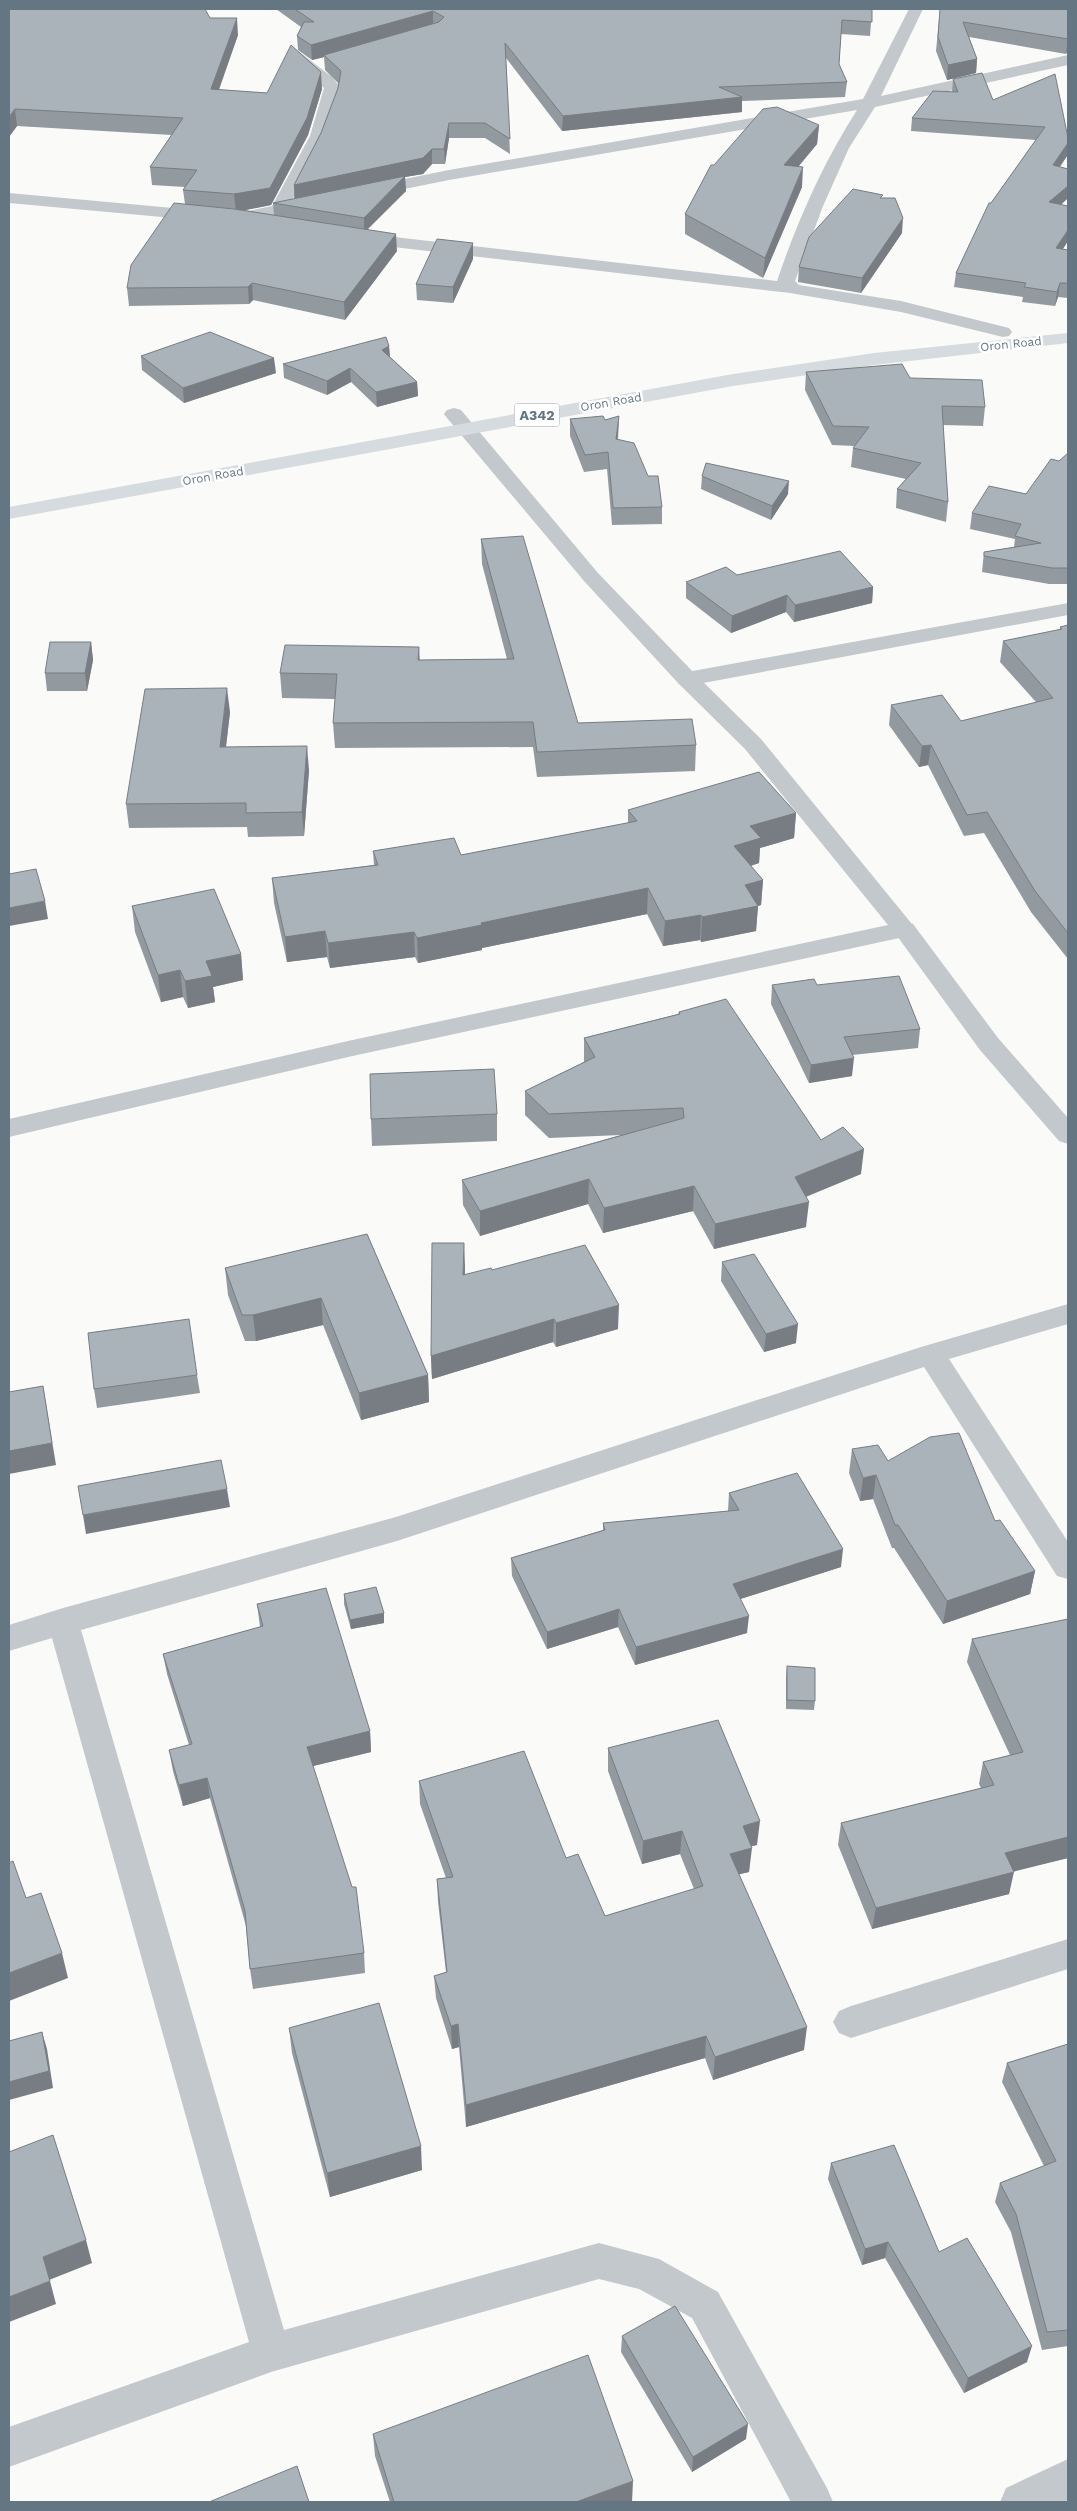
<svg xmlns="http://www.w3.org/2000/svg" width="1077" height="2511" font-family="'Work Sans',sans-serif">
<style>
.lines{fill:none;stroke-linecap:round;stroke-linejoin:round}
.minor{fill:#c3c8cc;fill-rule:evenodd}
.tertiary{fill:#c3c8cc;fill-rule:evenodd}
.trunk{fill:#d6dbdf;fill-rule:evenodd}
.wall{fill:#929a9f}
.shaded-wall{fill:#777d82}
.building{fill:#aab3b9;stroke:#777d82}
.labels{text-anchor:middle;dominant-baseline:central;stroke-width:5;stroke-linejoin:round;paint-order:stroke}
.far-street-label{font-size:12px;fill:#657683;stroke:#fff}
.shield{fill:#fff;stroke:#939fa8;stroke-width:1}
.shield-label{font-size:14px;font-weight:bold;fill:#657683}
</style>
<rect width="100%" height="100%" fill="#fafaf8"/>
<g class="lines">
<path class="minor" d="M909 9H923L881 96 1068 55V65L875 107 849 148 823 206 795 281 799 285 901 301 1009 328 1012 332 1009 336 1003 337 901 312 790 293 359 243 353 242 350 238 353 234 359 233 777 281C797 222 823 163 857 110L449 180 370 196 364 195 362 191 364 187 370 186 449 170 863 99Z
M297 52 302 54 332 77 340 87 326 136 291 202 311 198 317 199 319 203 317 207 311 208 236 224 230 223 227 219 230 215 272 206 310 136 324 88 292 60 289 57 292 54Z
M9 193 206 211 212 212 215 216 212 220 206 221 9 203Z
M1068 603V615L687 686 679 684 676 679 679 674 687 672Z
M904 921 913 924 998 1038 1068 1118V1144L1059 1141 980 1050 892 929 895 924Z
M1068 1304V1324L949 1359 1068 1542V1579L1057 1576 924 1367 397 1541 81 1630 284 2330 599 2243 659 2259 718 2292 827 2488 833 2502H791L692 2318 639 2289 599 2279 271 2372 9 2467V2427L249 2342 52 1638 9 1651V1625L63 1608 396 1517 921 1347Z
M1068 1939V1969L851 2038 839 2033 833 2022 839 2011 851 2006Z
M1068 2459V2500L1063 2502H1000L1006 2488Z"/>
<path class="tertiary" d="M454 408 461 410 598 573 695 674 761 739 916 929 913 934 904 937 348 1057 9 1137V1119L348 1041 888 925 745 749 679 684 584 581 447 418 444 414 447 410Z"/>
<path class="trunk" d="M1068 333V343L874 365 733 386 9 519V507L733 374 874 353Z"/>
</g>
<path class="wall" d="M9 9 210 18 238 35 218 90 267 93 322 89 308 135 271 205 244 210 274 215 273 203 294 199V185L321 133 338 88V83L325 70 324 57 312 60 298 50 297 36 301 27 276 9H872L870 36 841 34 839 64 847 82 845 97 742 101V112L562 131 506 58 510 154 485 138H449L445 164H432L423 174 405 177 406 191 367 229 397 251 345 320 253 300 249 304 129 306 127 288 185 204 183 190 185 187 152 185 150 167 172 135 17 126 9 137Z
M940 9H1068V50L1066 54 969 37 977 59 976 73 947 80 936 51Z
M953 79 993 100 1068 138 1067 156 1060 167 1068 169V198L1061 205 1068 206V241L1063 249 1068 250V298L1058 297 1055 306 1022 302 1023 297 954 287 956 273 991 203 1036 140 911 131 912 118 952 92Z
M819 125 817 144 798 167 802 187 763 278 685 234V214L714 165Z
M882 198 902 233 861 293 798 282 799 267Z
M473 259 453 303 417 300 416 284Z
M389 346 390 357 417 382 418 396 377 407 351 382 327 395 284 378 283 364Z
M141 356 276 373 184 403 142 370Z
M806 372 910 378 985 407 983 426 943 425 948 502 946 522 896 508 897 489 906 479 851 467 853 448 855 446 832 445 805 390Z
M619 416 618 440 662 507V524L612 525 607 469 584 472 570 436V419L605 420Z
M1068 453V584H1049L982 572 984 552 1014 547 1015 539 970 529 972 513 1026 494Z
M702 476 788 494 771 520 701 489Z
M481 539 578 723 696 745 695 771 537 777 533 747 335 748 333 723 335 699 282 698 280 673 419 647 420 660 507 659 482 564Z
M737 575 873 587 872 603 794 622 786 612 731 633 686 598V582Z
M1068 625V959L1031 912 984 833 964 836 928 765 919 767 889 725 891 705 961 721 1036 702 1000 662 1003 641 1060 630V627Z
M91 642 93 660 87 691H47L45 673Z
M230 712 226 747 309 770 304 836 248 837 247 827 129 828 126 804Z
M628 810 796 813 794 838 760 848 759 863 751 866 763 880 761 905 758 906 756 931 701 942 700 940 663 946 647 914 482 948V950L418 963 415 957 330 968 327 957 287 962 274 903 272 878 374 865 373 851 461 855 628 823Z
M132 906 241 954 243 980 213 987 215 1002 188 1008 183 997 161 1002 135 932Z
M772 985H817L920 1029 918 1048 852 1055V1076L809 1083 771 1004Z
M679 1012 821 1140 861 1174 806 1197V1227L714 1249 693 1211 603 1233 588 1204 480 1236 463 1205 462 1180 621 1135 549 1138 525 1115V1091L584 1062V1038L678 1014Z
M497 1114V1141L372 1146 371 1119Z
M367 1234 428 1375 429 1402 361 1420 323 1325 256 1341H245L228 1295 225 1268Z
M722 1262 796 1343 764 1352 721 1281Z
M465 1266V1275L492 1270 618 1329 556 1347 553 1342 432 1379 431 1356Z
M197 1375 200 1393 97 1408 94 1389Z
M852 1449 888 1461 995 1521 1035 1571 1030 1594 943 1624 894 1548H892L873 1499 860 1501 849 1473Z
M729 1493 841 1567 740 1599 747 1633 635 1665 618 1627 547 1649 512 1576 511 1558 603 1530V1523L728 1511Z
M344 1594 384 1623 351 1629 344 1604Z
M257 1604 370 1731 371 1752 313 1766 364 1953 365 1973 253 1989 250 1969 246 1926 210 1798 183 1806 173 1771 169 1750 189 1745 167 1674 163 1654 260 1627Z
M1068 1619V1858L1013 1871 1009 1894 872 1929 838 1845 841 1823 981 1788 979 1784 983 1762 1010 1755 967 1662 972 1639Z
M787 1666 815 1701 814 1710 786 1709V1676Z
M608 1748 757 1845 751 1846 749 1872 739 1874 804 2050 713 2080 705 2058 466 2127 459 2047 452 2049 436 1998 434 1976 446 1972 438 1902 437 1879 446 1878 420 1804 419 1781 605 1916 694 1889 680 1854 642 1864 608 1771Z
M289 2028 422 2170 330 2197 292 2053Z
M1068 2044V2346L1042 2350 1011 2232 995 2202 1000 2183 1044 2166 1002 2082 1007 2063Z
M831 2163 939 2252 1027 2362 964 2393 885 2258 862 2265 828 2179Z
M622 2336 746 2439 692 2472 621 2352Z
M373 2434 632 2502H390L375 2456Z"/>
<path class="shaded-wall" d="M433 11V25L324 55V57L312 60 311 45Z
M237 18 238 35 213 107 211 89Z
M1068 39V50L1066 54Z
M977 59 976 73 947 80 948 65Z
M321 72 322 89 308 135 271 205 236 212 234 194Z
M742 97V112L562 131 563 116Z
M15 109 17 126 9 137V117Z
M449 123V138L445 164 444 149Z
M819 125 817 144 783 185 784 165Z
M1068 143 1067 156 1051 179 1053 165Z
M432 149V164L423 174 405 177 406 191 364 233V218L295 200 294 185Z
M803 167 802 187 763 278 765 258Z
M1068 186V198L1047 216 1049 202Z
M903 218 902 233 861 293 862 278Z
M1068 230V241L1054 262 1056 248Z
M396 234 397 251 345 320 344 302Z
M473 243V259L453 303V287Z
M252 283 253 300 249 304 248 287Z
M1060 283 1058 297 1055 306 1057 292Z
M389 346 390 360 382 350Z
M274 358 276 373 184 403 183 388Z
M350 368 351 382 327 395V381Z
M417 382 418 396 377 407 376 392Z
M619 416 618 433 615 456 616 439Z
M789 481 788 494 771 520 772 506Z
M873 587 872 603 794 622 795 605Z
M787 595 786 612 731 633 732 616Z
M91 642 93 660 87 691 85 673Z
M227 688 230 712 223 771 220 747Z
M931 745 928 765 919 767 922 746Z
M307 746 309 770 304 836 302 812Z
M796 813 794 838 760 848 759 863 732 871 734 846 750 826Z
M763 880 761 905 758 906 756 931 701 942 702 917 745 885Z
M648 888 647 914 482 948V950L418 963 417 938 481 923Z
M45 901 48 919 9 926V908Z
M701 915 700 940 663 946 665 921Z
M325 931 327 957 287 962 285 937Z
M414 932 415 957 330 968 328 943Z
M241 954 243 980 213 987 215 1002 188 1008 185 981 206 961Z
M180 970 183 997 161 1002 158 975Z
M854 1058 852 1076 809 1083 811 1065Z
M864 1149 861 1174 792 1202 795 1177Z
M589 1179 588 1204 480 1236V1211Z
M694 1186 693 1211 603 1233 604 1208Z
M809 1202 806 1227 714 1249 715 1224Z
M464 1243 465 1266 464 1299 463 1275Z
M321 1298 323 1325 256 1341 253 1315Z
M619 1305 618 1329 556 1347V1323Z
M554 1319 553 1342 432 1379 431 1356Z
M798 1324 796 1343 764 1352 766 1334Z
M9 1325 10 1337H9Z
M428 1375 429 1402 361 1420 359 1393Z
M43 1386 56 1465 9 1474V1451Z
M876 1475 873 1499 860 1501 863 1478Z
M227 1489 230 1507 86 1534 83 1515Z
M843 1549 841 1567 731 1602 733 1584Z
M1035 1571 1030 1594 943 1624 947 1601Z
M619 1609 618 1627 547 1649V1632Z
M384 1613V1623L351 1629 350 1620Z
M749 1616 747 1633 635 1665 636 1647Z
M370 1731 371 1752 309 1767 307 1747Z
M207 1778 210 1798 183 1806 179 1785Z
M760 1821 757 1845 740 1849 743 1826Z
M682 1831 680 1854 642 1864 643 1841Z
M1068 1837V1858L1000 1875 1005 1853Z
M752 1848 749 1872 728 1877 730 1854Z
M1014 1872 1009 1894 872 1929 876 1908Z
M62 1953 68 1978 9 2001V1973Z
M458 2024 459 2047 452 2049 451 2026Z
M807 2027 804 2050 713 2080 715 2057Z
M42 2032 47 2049 53 2088 9 2100V2082Z
M706 2036 705 2058 466 2127V2105Z
M421 2146 422 2170 330 2197 327 2173Z
M86 2240 92 2263 49 2280 43 2257Z
M888 2242 885 2258 862 2265 865 2249Z
M50 2281 56 2304 9 2322V2297Z
M1032 2346 1027 2362 964 2393 968 2378Z
M748 2424 746 2439 692 2472 693 2457Z
M633 2481 632 2502H576Z"/>
<path class="building" d="M9 9H205L210 18H237L211 89 267 93 291 45 321 72 307 118 270 188 234 194 183 190 197 170 150 167 183 118 15 109 9 117Z
M295 9H872V22L842 20 839 64 847 82 719 87 742 97 563 116 505 43 510 139 485 123H449L444 149H432L423 158 294 185 321 133 338 88 341 71 324 55 439 22 444 17 433 11 311 45 297 36 304 22H314Z
M940 9H1068V39L963 22 977 59 948 65 938 37Z
M982 73 993 100 1055 74 1068 138V143L1053 165 1068 169V186L1049 202 1068 206V230L1056 248 1068 250V283H1060L1057 292 1024 287 1026 283 956 273 989 203H991L1045 127 912 118 933 91 958 92 953 79Z
M777 107 819 125 784 165 803 167 765 258 685 214 711 165H714L763 109Z
M405 176 364 218 273 203Z
M853 189 883 195 880 198H895L903 218 862 278 799 267 809 237Z
M174 203 234 209 396 234 344 302 252 283 248 287 127 288 131 265Z
M437 239 473 243 453 287 416 284Z
M210 332 274 358 183 388 141 356Z
M386 337 389 346 382 350 417 382 376 392 350 368 327 381 283 364Z
M902 364 910 378 982 380 985 407 942 406 948 502 897 489 921 463 853 448 869 427 833 426 806 372Z
M603 416 605 420 619 416 616 439 634 443 648 476H658L662 507 613 508 608 452 585 455 570 419Z
M1068 453V568H1052L984 556V552L1041 543 1015 536 1021 524 972 513 989 486 1026 494 1051 459 1059 461Z
M706 463 789 481 772 506 702 476Z
M523 536 578 723 692 719 696 745 537 752 533 722 333 723 337 674 280 673 285 645 419 647 418 660 514 659 481 539Z
M840 551 873 587 795 605 787 595 732 616 686 582 726 567 737 575Z
M1068 625V933L1035 891 987 812 967 815 931 745 922 746 891 705 942 695 961 721 1053 698 1003 641 1062 629 1060 627Z
M50 642H91L85 673H45Z
M227 688 220 747 307 746 302 812 246 813V803L126 804 145 689Z
M759 772 796 813 750 826 761 838 734 846 763 880 745 885 758 906 702 917 701 915 665 921 648 888 481 923 482 925 417 938 414 932 328 943 325 931 285 937 272 878 378 865 373 851 454 838 461 855 637 821 628 810Z
M36 869 45 901 9 908V874Z
M214 889 241 954 206 961 212 976 185 981 180 970 158 975 132 906Z
M899 976 920 1029 844 1037 854 1058 811 1065 772 985 814 979 817 985Z
M726 999 821 1140 843 1127 864 1149 795 1177 809 1202 715 1224 694 1186 604 1208 589 1179 480 1211 462 1180 684 1118 683 1108 549 1114 525 1091 595 1057 584 1038 680 1014 679 1012Z
M494 1069 497 1114 371 1119 370 1074Z
M367 1234 428 1375 359 1393 321 1298 253 1315H242L225 1268Z
M432 1243H464L463 1275 491 1268 492 1270 585 1245 619 1305 556 1323 554 1319 431 1356Z
M754 1254 798 1324 766 1334 722 1262Z
M189 1319 197 1375 94 1389 88 1333Z
M43 1386 52 1443 9 1451V1392Z
M959 1433 995 1521 1000 1520 1035 1571 947 1601 898 1525H895L876 1475 863 1478 852 1449 878 1445 888 1461 930 1437Z
M221 1460 227 1489 83 1515 78 1486Z
M797 1473 843 1549 733 1584 749 1616 636 1647 619 1609 547 1632 511 1558 605 1530 603 1523 739 1510 729 1493Z
M376 1587 384 1613 350 1620 344 1594Z
M326 1588 370 1731 307 1747 352 1887H356L364 1953 250 1969 245 1911 207 1778 179 1785 169 1750 192 1744 163 1654 263 1626 257 1604Z
M1068 1619V1837L1005 1853 1014 1872 876 1908 841 1823 994 1785 983 1762 1023 1752 972 1639Z
M787 1666 815 1668V1701L787 1700Z
M718 1720 760 1821 743 1826 752 1848 730 1854 807 2027 715 2057 706 2036 466 2105 458 2024 451 2026 434 1976 447 1972 437 1879 453 1877 419 1781 524 1751 566 1858 578 1854 605 1916 703 1886 682 1831 643 1841 608 1748Z
M13 1861 26 1898 41 1893 62 1953 9 1973V1863Z
M379 2003 421 2146 327 2173 289 2028Z
M42 2032 49 2071 9 2082V2041Z
M1068 2044V2330L1047 2332 1016 2214 1000 2183 1056 2161 1007 2063Z
M53 2135 86 2240 43 2257 50 2281 9 2297V2152Z
M894 2145 939 2252 967 2238 1032 2346 968 2378 888 2242 865 2249 831 2163Z
M675 2306 748 2424 693 2457 622 2336Z
M588 2355 633 2481 576 2502H394L373 2434Z
M297 2466 309 2502H209Z"/>
<g class="labels">
<g class="far-street-label">
<text transform="translate(1011 344) rotate(-6)">Oron Road</text>
<text transform="translate(611 402) rotate(-10)">Oron Road</text>
<text transform="translate(213 476) rotate(-10)">Oron Road</text>
</g>
<rect class="shield" x="514.5" y="403.5" width="45" height="23" rx="4"/>
<g class="shield-label">
<text x="537" y="415">A342</text>
</g>
</g>
<rect width="1077" height="2511" fill="none" stroke="#657683" stroke-width="20"/>
</svg>
